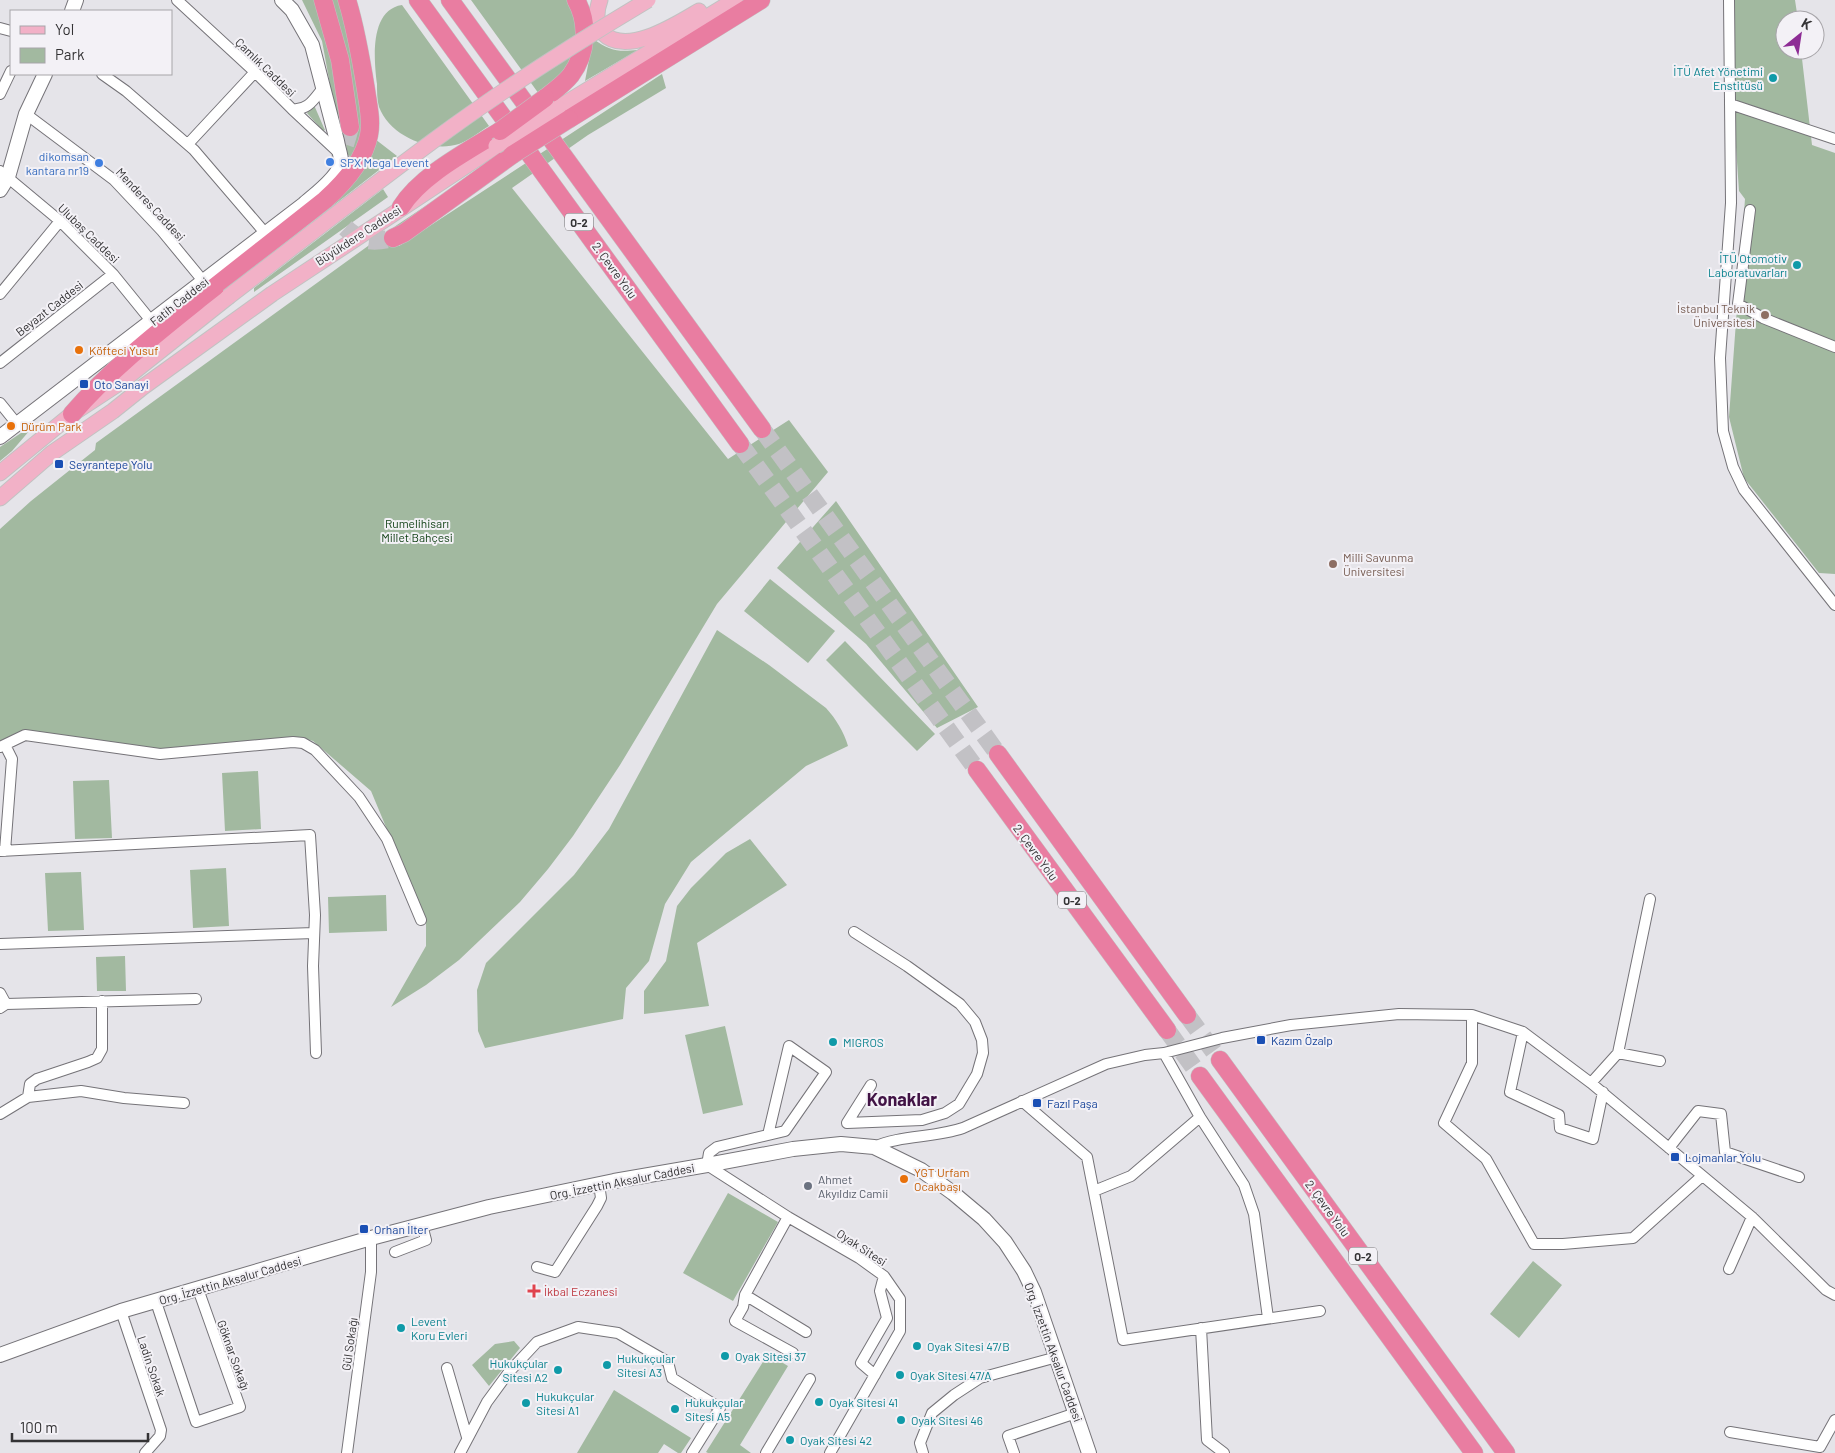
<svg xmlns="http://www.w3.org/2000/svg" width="1835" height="1453" font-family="Barlow,sans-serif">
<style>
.green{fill:#a2b9a0}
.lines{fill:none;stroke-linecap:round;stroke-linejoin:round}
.highway-tunnel{stroke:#c2c1c5;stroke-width:18;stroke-dasharray:18 9;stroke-linecap:butt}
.street-casing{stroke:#757378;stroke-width:12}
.secondary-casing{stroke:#757378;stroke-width:16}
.primary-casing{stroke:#c2c2c2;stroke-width:17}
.highway-casing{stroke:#c2c2c2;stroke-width:19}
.street{stroke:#fff;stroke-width:10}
.secondary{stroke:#fff;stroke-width:14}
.primary{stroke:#f2b1c7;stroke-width:15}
.highway{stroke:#e97da1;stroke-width:18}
.primary-bridge-casing{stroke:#c2c2c2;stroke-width:17;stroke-linecap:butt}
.highway-bridge-casing{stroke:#c2c2c2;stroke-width:19;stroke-linecap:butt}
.primary-bridge{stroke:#f2b1c7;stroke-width:15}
.highway-bridge{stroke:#e97da1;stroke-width:18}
.culture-dot{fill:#0f9aa8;stroke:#f3f1f6;stroke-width:2}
.shop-dot{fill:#3f7fe0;stroke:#f3f1f6;stroke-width:2}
.education-dot{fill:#8d6e63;stroke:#f3f1f6;stroke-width:2}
.food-dot{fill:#e8710a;stroke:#f3f1f6;stroke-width:2}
.transit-dot{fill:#1a4fb4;stroke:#f3f1f6;stroke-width:2}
.worship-dot{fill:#6b7280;stroke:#f3f1f6;stroke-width:2}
.health-dot{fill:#e0444e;stroke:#f3f1f6;stroke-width:2}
.labels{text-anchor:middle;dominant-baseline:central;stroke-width:4;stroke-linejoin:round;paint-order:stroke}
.shield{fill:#f3f1f6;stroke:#6d6c6f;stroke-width:1}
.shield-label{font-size:11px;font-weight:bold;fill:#343335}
.street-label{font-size:12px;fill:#343335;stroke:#f3f1f6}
.culture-label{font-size:12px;fill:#0d838f;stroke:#f3f1f6;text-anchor:start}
.shop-label{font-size:12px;fill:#366cbe;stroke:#f3f1f6;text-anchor:end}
.education-label{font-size:12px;fill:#785e54;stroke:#f3f1f6;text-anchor:end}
.food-label{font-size:12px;fill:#c56008;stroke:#f3f1f6;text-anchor:start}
.transit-label{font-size:12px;fill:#164399;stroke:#f3f1f6;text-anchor:start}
.park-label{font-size:12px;fill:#0c3d10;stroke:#f3f1f6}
.worship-label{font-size:12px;fill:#5b616d;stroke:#f3f1f6;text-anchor:start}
.health-label{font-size:12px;fill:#be3a42;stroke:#f3f1f6;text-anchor:start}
.district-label{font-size:18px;font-weight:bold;fill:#411345;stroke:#f3f1f6}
</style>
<rect width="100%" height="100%" fill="#e5e4e9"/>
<path class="green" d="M302 0H340L360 84 364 136 345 170 347 156 346 143 336 117 322 41Z
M471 0H568L578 22 576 51 562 74 539 94Z
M1732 0H1795L1798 20H1785V50H1801L1812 145 1835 153V574L1819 573 1744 478 1729 417 1745 199 1739 191 1734 118Z
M402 5 489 126C479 132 470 140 459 144 430 153 390 136 379 107 377 100 377 91 377 84 374 61 369 10 402 5Z
M593 39C611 51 617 52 638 50L585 81Z
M662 74 666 88 588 135 512 188 728 459 789 420 828 472 717 604 620 765 573 836 548 869 520 902 459 960 426 985 391 1007 426 946V923L371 791 313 741 304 738 156 751 24 731 0 741V529L31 501 95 450 96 443 397 225 493 161 396 234 399 246Z
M314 105 324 128 325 130 323 131 307 113Z
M375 139 397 156 316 219 313 215Z
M383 189 388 197 254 292V288Z
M30 430 12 451 0 461V447L24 431Z
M836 501 978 707 937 728 866 644 777 568Z
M770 579 835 631 808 663 744 611Z
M717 630 769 665 826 708C836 719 844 732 848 746L806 766 691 862 665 904 649 961 626 988 623 1019 485 1048 478 1031 477 990 486 963 574 875 609 829Z
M845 641 935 734 917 751 826 660Z
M258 771 261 829 225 831 222 773Z
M109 780 112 838 75 839 73 781Z
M750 839 787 885 697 943 709 1006 644 1014V991L666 961 677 906 691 888 726 853Z
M226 868 229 926 193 928 190 870Z
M81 872 84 930 48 931 45 873Z
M386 895 387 931 329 933 328 897Z
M125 956 126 991H97L96 957Z
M725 1026 743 1105 703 1114 685 1035Z
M728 1193 778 1222 733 1301 683 1273Z
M1533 1261 1562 1285 1519 1338 1490 1314Z
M514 1341 520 1348 489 1386 472 1365 495 1344Z
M768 1354 788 1366 740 1445 751 1453H708L706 1452Z
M614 1390 691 1438 681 1453H678L664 1444 658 1453H577Z"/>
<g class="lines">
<path class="highway-tunnel" d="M350 127C342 165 312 200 349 231 363 243 377 242 393 238
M762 429 998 754
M740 444 977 770
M1187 1015 1220 1060
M1167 1030 1200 1076"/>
<defs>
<path id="street" d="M177 0 255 72 292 109 338 152
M1729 0 1731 203 1720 358 1723 431 1733 467 1744 490 1835 605
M0 28 11 31
M102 74 126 91 194 150 266 234
M0 94 11 71
M1730 104 1835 139
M292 109C308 111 314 99 323 88
M26 114 114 180 162 231 204 282
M188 144 255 72
M0 171 60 221 113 274 152 322
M1750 210 1738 304 1763 318 1835 347
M0 294 60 221
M0 363 113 274
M0 403 17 424
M0 747 25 735 160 754 293 742 303 743 315 750 359 797 387 839 421 920
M0 851 310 835 315 915 313 966 316 1053
M5 851 12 759 5 745
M854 932 907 966 960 1004 975 1022 982 1040 983 1053 977 1074 959 1104 945 1113 922 1120 847 1123 871 1085
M0 944 314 933
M0 993 6 1004 0 1008
M6 1004 196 999
M1472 1015V1063L1444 1123 1486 1159 1534 1244H1563L1633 1238 1702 1176
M1523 1032 1510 1092 1559 1115 1560 1128 1593 1139 1603 1092
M1164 1053 1200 1117 1244 1185 1254 1214 1268 1318
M1618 1053 1660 1061
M1591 1083 1618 1053 1650 899
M28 1097 30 1084 37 1079 88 1062 97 1058 102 1049V1001
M1022 1101 1087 1157 1123 1340 1320 1311
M0 1114 28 1097 81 1091 124 1098 184 1103
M768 1135 789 1046 826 1072 785 1131 717 1147 709 1153 707 1165 788 1217 859 1258 884 1276 900 1299V1331L830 1453
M874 1147C900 1135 934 1138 963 1128L1106 1064 1145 1055 1164 1053 1222 1038 1291 1025 1399 1014 1472 1015 1523 1032 1591 1083 1752 1217 1826 1290 1835 1295
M1669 1148 1698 1111 1721 1114 1725 1152 1799 1177
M1094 1191 1131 1176 1200 1117
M788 1217 745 1295 743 1307 735 1321 793 1353
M395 1252 426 1240 422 1225
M537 1267 555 1272 597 1206 601 1198 599 1184
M1729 1269 1752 1217
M745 1295 806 1332
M156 1302 196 1422 240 1407 198 1289
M121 1311 161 1430 160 1436 145 1453
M1201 1328 1207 1440 1224 1453
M447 1368 467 1437
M875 1375 861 1363 887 1318 880 1291 884 1276
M1730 1432 1820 1447 1835 1420
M347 1453 371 1272V1238
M460 1453 487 1402 509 1372 537 1342 578 1327 618 1333 668 1362 672 1378 720 1408 692 1453
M766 1453 810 1379
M923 1453 920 1443 932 1413 954 1395 980 1378 1057 1357
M1014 1453 1008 1436 1076 1413"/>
<path id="secondary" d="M72 11 76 0
M0 190 8 177 26 114 45 74
M0 437 304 204C314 195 341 176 341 161 341 155 338 148 337 141L312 45 292 10 282 0
M0 1355 121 1311 371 1238 489 1207 614 1181 707 1165 793 1149 841 1144 874 1147 921 1170 953 1193 984 1219 1005 1242 1024 1271 1034 1292 1089 1453"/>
<path id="primary" d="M600 0C596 11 595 23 603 33 626 57 677 24 699 11
M558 108 735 0
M0 473 72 414 121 382 228 297
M0 498 52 453 113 411 143 387 272 294 496 146"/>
<path id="highway" d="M323 0 340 60 350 127
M418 0 740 444
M450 0 762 429
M545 98C554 91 564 84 571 75 587 53 589 23 576 0
M569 119 761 0
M401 207C421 175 468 151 500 131
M393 238 404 233 512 155
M72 414C110 370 157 333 202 297 243 265 284 232 325 200 344 183 364 161 369 135 372 120 368 105 366 90 361 59 356 29 347 0
M998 754 1187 1015
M977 770 1167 1030
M1220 1060 1506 1453
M1200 1076 1474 1453"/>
</defs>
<use href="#street" class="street-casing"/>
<use href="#secondary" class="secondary-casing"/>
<use href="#primary" class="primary-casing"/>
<use href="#highway" class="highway-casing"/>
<use href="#street" class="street"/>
<use href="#secondary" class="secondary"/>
<use href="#primary" class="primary"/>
<use href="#highway" class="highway"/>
<defs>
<path id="primary-bridge" d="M496 146 558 108
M228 297C296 245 364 192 433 141 502 90 574 44 648 0"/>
<path id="highway-bridge" d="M500 131 545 98
M512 155 569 119"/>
</defs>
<use href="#primary-bridge" class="primary-bridge-casing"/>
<use href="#highway-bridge" class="highway-bridge-casing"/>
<use href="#primary-bridge" class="primary-bridge"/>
<use href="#highway-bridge" class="highway-bridge"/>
</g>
<g class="culture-dot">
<circle cx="1773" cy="78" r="5"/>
<circle cx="1797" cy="265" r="5"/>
<circle cx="833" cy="1042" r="5"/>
<circle cx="401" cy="1328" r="5"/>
<circle cx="917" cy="1346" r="5"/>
<circle cx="725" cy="1356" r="5"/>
<circle cx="607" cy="1365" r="5"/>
<circle cx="558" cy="1370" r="5"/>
<circle cx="900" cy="1375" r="5"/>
<circle cx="819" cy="1402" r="5"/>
<circle cx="526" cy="1403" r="5"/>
<circle cx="675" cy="1409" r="5"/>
<circle cx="901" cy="1420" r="5"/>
<circle cx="790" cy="1440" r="5"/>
</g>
<g class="shop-dot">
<circle cx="330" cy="162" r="5"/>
<circle cx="99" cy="163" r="5"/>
</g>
<g class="education-dot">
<circle cx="1765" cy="315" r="5"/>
<circle cx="1333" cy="564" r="5"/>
</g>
<g class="food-dot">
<circle cx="79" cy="350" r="5"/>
<circle cx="11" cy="426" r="5"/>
<circle cx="904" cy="1179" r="5"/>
</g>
<g class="transit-dot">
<rect x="79" y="379" width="10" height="10" rx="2.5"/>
<rect x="54" y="459" width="10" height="10" rx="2.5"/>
<rect x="1256" y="1035" width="10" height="10" rx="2.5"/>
<rect x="1032" y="1098" width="10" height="10" rx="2.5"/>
<rect x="1670" y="1152" width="10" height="10" rx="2.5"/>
<rect x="359" y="1224" width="10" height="10" rx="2.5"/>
</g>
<circle class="worship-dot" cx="808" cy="1186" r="5"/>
<path class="health-dot" d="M531.5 1283.5h5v5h5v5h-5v5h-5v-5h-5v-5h5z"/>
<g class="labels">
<g class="shield">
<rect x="565" y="213.5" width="28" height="17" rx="4"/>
<rect x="1058" y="891.5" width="28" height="17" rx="4"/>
<rect x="1349" y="1247.5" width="28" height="17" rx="4"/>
</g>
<g class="shield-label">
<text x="579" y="222">O-2</text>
<text x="1072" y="900">O-2</text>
<text x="1363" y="1256">O-2</text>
</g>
<g class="street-label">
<text transform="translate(266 67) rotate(44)">Çamlık Caddesi</text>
<text transform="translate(151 204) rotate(47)">Menderes Caddesi</text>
<text transform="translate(89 233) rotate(44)">Ulubaş Caddesi</text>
<text transform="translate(358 235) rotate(-33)">Büyükdere Caddesi</text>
<text transform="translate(615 270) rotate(54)">2. Çevre Yolu</text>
<text transform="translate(179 301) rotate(-38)">Fatih Caddesi</text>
<text transform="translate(49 308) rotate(-38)">Beyazıt Caddesi</text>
<text transform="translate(1036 852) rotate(54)">2. Çevre Yolu</text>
<text transform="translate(622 1181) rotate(-11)">Org. İzzettin Aksalur Caddesi</text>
<text transform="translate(1328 1208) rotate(54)">2. Çevre Yolu</text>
<text transform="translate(862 1247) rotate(33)">Oyak Sitesi</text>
<text transform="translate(230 1280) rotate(-16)">Org. İzzettin Aksalur Caddesi</text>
<text transform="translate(349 1344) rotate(-82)">Gül Sokağı</text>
<text transform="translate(1054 1352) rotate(70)">Org. İzzettin Aksalur Caddesi</text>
<text transform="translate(234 1355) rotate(70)">Göknar Sokağı</text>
<text transform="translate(152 1366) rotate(71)">Ladin Sokak</text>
</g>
<g class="culture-label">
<text x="1763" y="71" text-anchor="end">İTÜ Afet Yönetimi<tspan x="1763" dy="14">Enstitüsü</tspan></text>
<text x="1787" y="258" text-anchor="end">İTÜ Otomotiv<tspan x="1787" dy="14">Laboratuvarları</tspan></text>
<text x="843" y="1042">MIGROS</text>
<text x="411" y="1321">Levent<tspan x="411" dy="14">Koru Evleri</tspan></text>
<text x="927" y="1346">Oyak Sitesi 47/B</text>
<text x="735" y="1356">Oyak Sitesi 37</text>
<text x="617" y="1358">Hukukçular<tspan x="617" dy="14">Sitesi A3</tspan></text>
<text x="548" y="1363" text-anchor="end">Hukukçular<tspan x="548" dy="14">Sitesi A2</tspan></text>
<text x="910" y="1375">Oyak Sitesi 47/A</text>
<text x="536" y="1396">Hukukçular<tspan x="536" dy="14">Sitesi A1</tspan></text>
<text x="685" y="1402">Hukukçular<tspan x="685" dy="14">Sitesi A5</tspan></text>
<text x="829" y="1402">Oyak Sitesi 41</text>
<text x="911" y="1420">Oyak Sitesi 46</text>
<text x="800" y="1440">Oyak Sitesi 42</text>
</g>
<g class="shop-label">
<text x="89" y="156">dikomsan<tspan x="89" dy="14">kantara nr19</tspan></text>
<text x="340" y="162" text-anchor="start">SPX Mega Levent</text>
</g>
<g class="education-label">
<text x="1755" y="308">İstanbul Teknik<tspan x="1755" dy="14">Üniversitesi</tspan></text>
<text x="1343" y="557" text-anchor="start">Milli Savunma<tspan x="1343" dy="14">Üniversitesi</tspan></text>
</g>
<g class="food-label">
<text x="89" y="350">Köfteci Yusuf</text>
<text x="21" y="426">Dürüm Park</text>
<text x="914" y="1172">YGT Urfam<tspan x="914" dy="14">Ocakbaşı</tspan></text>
</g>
<g class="transit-label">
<text x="94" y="384">Oto Sanayi</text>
<text x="69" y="464">Seyrantepe Yolu</text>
<text x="1271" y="1040">Kazım Özalp</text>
<text x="1047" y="1103">Fazıl Paşa</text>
<text x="1685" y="1157">Lojmanlar Yolu</text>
<text x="374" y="1229">Orhan İlter</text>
</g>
<g class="park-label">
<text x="417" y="523">Rumelihisarı<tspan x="417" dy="14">Millet Bahçesi</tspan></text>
</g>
<g class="worship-label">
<text x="818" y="1179">Ahmet<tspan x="818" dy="14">Akyıldız Camii</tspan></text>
</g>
<g class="health-label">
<text x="544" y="1291">İkbal Eczanesi</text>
</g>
<g class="district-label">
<text x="902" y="1099">Konaklar</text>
</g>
</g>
<rect x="10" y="10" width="162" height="65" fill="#f3f1f6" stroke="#a7a5a9"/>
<rect x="20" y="26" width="25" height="8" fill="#f2b1c7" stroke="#a7a5a9"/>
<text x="55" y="35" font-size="15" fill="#343335">Yol</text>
<rect x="20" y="48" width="25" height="15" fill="#a2b9a0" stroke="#a7a5a9"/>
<text x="55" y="60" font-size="15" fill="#343335">Park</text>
<g transform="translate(1800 35) rotate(30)"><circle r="24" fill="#f3f1f6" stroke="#a7a5a9"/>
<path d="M0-4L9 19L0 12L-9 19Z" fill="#8d2c95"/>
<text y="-8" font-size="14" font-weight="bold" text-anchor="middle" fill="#343335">K</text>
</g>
<path d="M12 1433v8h136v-8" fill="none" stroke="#343335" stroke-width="2.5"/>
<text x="20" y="1433" font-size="15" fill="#343335" stroke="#f3f1f6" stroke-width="4" paint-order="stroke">100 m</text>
</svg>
